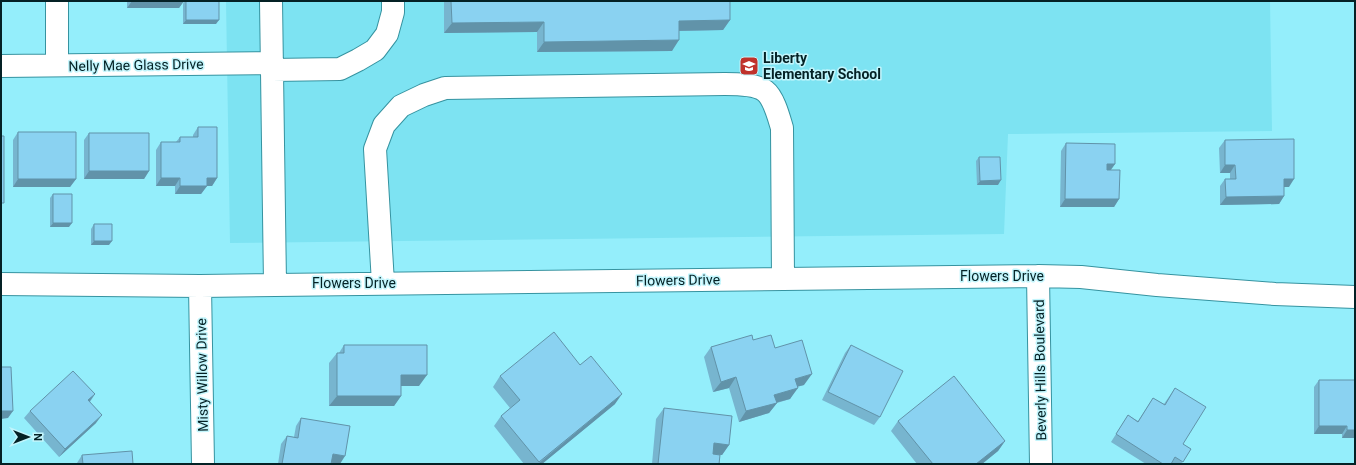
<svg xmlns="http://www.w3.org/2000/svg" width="1356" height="465" font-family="Roboto,sans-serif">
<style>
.built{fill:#7de3f2}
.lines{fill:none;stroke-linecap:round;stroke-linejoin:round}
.minor-casing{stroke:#3693a0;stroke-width:24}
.minor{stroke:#fff;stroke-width:22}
.wall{fill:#77b5cf}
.shaded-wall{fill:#6193a9}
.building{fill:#8ad2f1;stroke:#6193a9}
.labels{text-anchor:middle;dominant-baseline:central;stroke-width:3;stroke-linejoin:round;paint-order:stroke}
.poi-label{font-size:14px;font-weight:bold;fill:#042125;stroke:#c2f5fc;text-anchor:start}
.street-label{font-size:14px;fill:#042125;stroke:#c2f5fc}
</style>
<rect width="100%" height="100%" fill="#94eefb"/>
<path class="built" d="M226 1H1270L1272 131 1008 134 1004 234 230 243Z"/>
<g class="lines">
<defs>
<path id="minor" d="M57 1V65
M271 1 275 284
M1 66 272 63
M272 70 340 69 358 60 375 50 387 34 393 12V1
M1038 276 1041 464
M383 283 375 149 384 125 401 106 424 95 445 88 725 84C735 84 756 84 765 91 774 98 779 118 782 128L783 279
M1 284 200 286 1038 276 1081 277 1157 285 1275 294 1355 297
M200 286 203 464"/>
</defs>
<use href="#minor" class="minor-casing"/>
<use href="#minor" class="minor"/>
</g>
<path class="wall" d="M127 1H184L179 8H127Z
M184 1H219L216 24H183V4Z
M444 1H730V20L723 30 679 31 672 51 537 52V32L444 33Z
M198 127 217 178 212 186H207L201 194H175V186H156V150L161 142H176L180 137H193V135Z
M18 132 76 179 70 187H13V140Z
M89 133 149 171 144 179H84V140Z
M1225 140 1289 187H1284V196L1279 204 1220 205V186L1225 179H1230V173H1220L1219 148Z
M1066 143 1115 164 1111 170 1119 199 1114 207H1060L1061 151Z
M979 157 998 185H977L976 161Z
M53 194 69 227H50V198Z
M94 224 109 245H91V229Z
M753 340 775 348 804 385 797 387 790 399 777 403 769 413 739 422 729 388 713 392 704 357 711 347Z
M344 345 419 386H401V396L394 406H329V363L337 353H339Z
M851 345 880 417 874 425 822 400 845 353Z
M580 365 615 404 542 464H524L494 426 501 416 510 408 493 387 500 376Z
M1319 380H1355V443V438H1342V434H1314V387Z
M1175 388 1183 444 1191 449 1181 464H1146L1111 442 1128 415 1138 421 1153 398 1164 404Z
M95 394 90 402 96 423 59 457 24 418 30 411Z
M664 408 729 445 722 455H720L719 464H652L656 419Z
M301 418 340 464 332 463 331 464H278L281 444 287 436 294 437 296 426Z
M898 421 1005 441 998 451 982 464H917L891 431Z
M82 455 133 464H77V463Z"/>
<path class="shaded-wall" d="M132 1H184L179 8H127Z
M186 20H219L216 24H183Z
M730 20 723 30 671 31 679 21Z
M544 22 537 32 444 33 452 23Z
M679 40 672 51 537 52 544 42Z
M1107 164H1115L1109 172H1102Z
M1225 165H1235L1230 173H1220Z
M89 171H149L144 179H84Z
M161 178H180L175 186H156Z
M207 178H217L212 186H207L201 194H175L180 186Z
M18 179H76L70 187H13Z
M1284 179H1294L1289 187H1279Z
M1001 180 998 185H977L980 181Z
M1284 196 1279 204 1220 205 1226 197Z
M1065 199H1119L1114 207H1060Z
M53 223H72L69 227H50Z
M94 241H112L109 245H91Z
M812 374 804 385 787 389 795 379Z
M401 375H427L419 386H394Z
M736 377 729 388 713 392 721 382Z
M798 388 790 399 767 405 774 395Z
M95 394 89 402 88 400Z
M622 394 615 404 542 464H538Z
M337 396H401L394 406H329Z
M777 403 769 413 739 422 746 411Z
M1 411H13L8 418 1 419Z
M102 415 96 423 59 457 65 449Z
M1319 426H1347L1342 434H1314Z
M1347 430H1355V438H1342Z
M1005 441 998 451 982 464H976Z
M714 443 729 445 722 455 707 454Z
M333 454 345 456 340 464 327 462Z"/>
<path class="building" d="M186 1H219V20H186Z
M451 1H730V20L679 21V40L544 42V22L452 23Z
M198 127H217V178H207V186H180V178H161V142H180V137H198Z
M18 132H76V179H18Z
M89 133H149V171H89Z
M1 136H4V203H1Z
M1294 139V179H1284V196L1226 197 1225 179H1236L1235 165H1225V140Z
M1066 143 1115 144V164H1107V170H1120L1119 199H1065Z
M979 157H1000L1001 180 980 181Z
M53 194H72V223H53Z
M94 224H112V241H94Z
M554 332 580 365 591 356 622 394 539 462 501 416 520 400 500 376Z
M752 335 753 340 771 335 775 348 802 340 812 374 795 379 798 388 774 395 777 403 746 411 736 377 721 382 711 347Z
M344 345H427V375H401V396H337V353H344Z
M851 345 903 371 880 417 828 392Z
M1 367H11L13 411H1Z
M73 371 95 394 88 400 102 415 65 449 30 411Z
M954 376 1005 441 976 464H933L898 421Z
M1319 380H1355V430H1347V426H1319Z
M1175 388 1206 407 1183 444 1191 449 1183 462 1175 457 1171 464H1163L1116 434 1128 415 1138 422 1153 398 1165 405Z
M664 408 732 416 729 445 714 443 713 454 720 455 719 464H658Z
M301 418 350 426 345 456 333 454 331 464H282L287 436 298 438Z
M132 451 133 464H83L82 455Z"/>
<defs>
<symbol id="school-square" viewBox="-11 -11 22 22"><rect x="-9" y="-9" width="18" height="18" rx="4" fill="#c0322b" stroke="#c2f5fc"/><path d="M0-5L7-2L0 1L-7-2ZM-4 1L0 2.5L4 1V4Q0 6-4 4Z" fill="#fff"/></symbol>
</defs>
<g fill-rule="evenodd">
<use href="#school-square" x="738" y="55" width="22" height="22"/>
</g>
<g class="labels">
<g class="poi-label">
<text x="763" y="58">Liberty<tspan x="763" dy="16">Elementary School</tspan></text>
</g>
<g class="street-label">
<text transform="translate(136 65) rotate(-1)">Nelly Mae Glass Drive</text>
<text x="1002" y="276">Flowers Drive</text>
<text transform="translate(678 280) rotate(-1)">Flowers Drive</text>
<text x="354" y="283">Flowers Drive</text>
<text transform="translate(1040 370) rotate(-91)">Beverly Hills Boulevard</text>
<text transform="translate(202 375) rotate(-91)">Misty Willow Drive</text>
</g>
</g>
<rect width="1356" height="465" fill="none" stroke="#042125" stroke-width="4"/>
<g transform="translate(28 437) rotate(90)" stroke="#c2f5fc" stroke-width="3" paint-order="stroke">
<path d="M0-3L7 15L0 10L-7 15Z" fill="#042125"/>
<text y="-6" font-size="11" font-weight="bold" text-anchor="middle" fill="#042125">N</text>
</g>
</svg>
